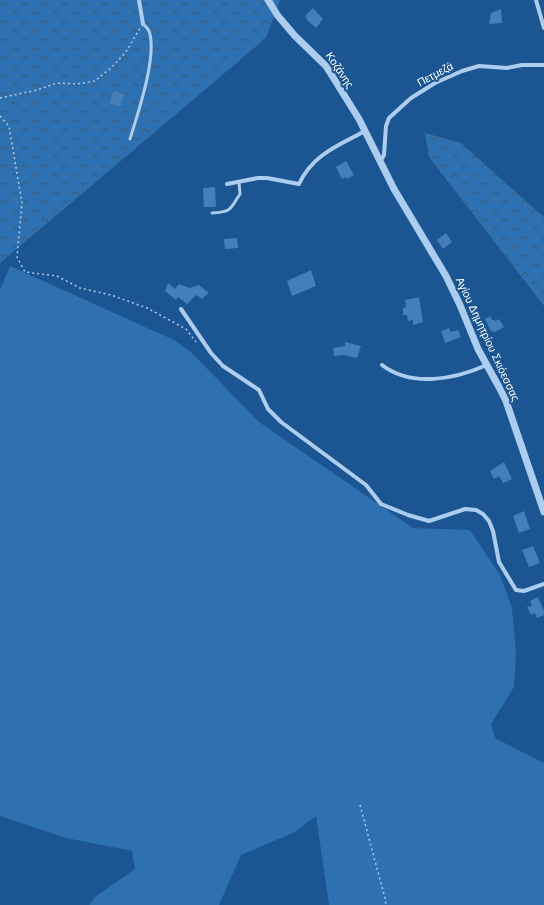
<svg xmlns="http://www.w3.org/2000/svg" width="544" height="905" font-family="'DM Sans',sans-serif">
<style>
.grass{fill:#2e70b0}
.forest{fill:url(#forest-crowns)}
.building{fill:#447fb9}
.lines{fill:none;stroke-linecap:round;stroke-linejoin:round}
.path{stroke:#accdef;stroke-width:1.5;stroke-dasharray:2 3;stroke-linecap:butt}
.service{stroke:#accdef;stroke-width:3}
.minor{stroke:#accdef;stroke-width:4}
.tertiary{stroke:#accdef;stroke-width:7}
.labels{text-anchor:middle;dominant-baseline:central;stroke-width:4;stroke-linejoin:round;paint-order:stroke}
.street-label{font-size:11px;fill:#fff;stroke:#1b5592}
</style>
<defs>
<pattern id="forest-crowns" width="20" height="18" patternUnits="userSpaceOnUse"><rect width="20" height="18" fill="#2e70b0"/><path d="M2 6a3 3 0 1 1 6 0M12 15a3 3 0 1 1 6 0" fill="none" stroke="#405a74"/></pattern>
</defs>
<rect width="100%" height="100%" fill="#1b5592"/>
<path class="grass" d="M10 266 174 340 191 352 259 422 413 528 470 530 500 575 512 608 516 654 514 687 491 724 495 738 544 763V905H329L316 816 293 833 241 855 219 905H89L96 896 135 869 132 851 66 838 0 816V290Z"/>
<path class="forest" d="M0 0H280L266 38 0 263Z
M425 133 461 143 544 217V306L429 157Z"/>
<path class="building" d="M313 8 323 19 316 28 306 19 307 18 305 16Z
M501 9 502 23 489 24 491 13Z
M114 91 124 94 120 107 109 103Z
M346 161 354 175 347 179 346 177 342 179 336 167Z
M215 187 216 207H204L203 188Z
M446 233 452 242 443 249 437 240Z
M237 238 238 248 225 249 224 239Z
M311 270 316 286 292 296 287 281Z
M168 283 175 289 179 284 190 288 199 285 209 293 202 299 196 295 187 304 178 297 176 300 165 291Z
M419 297 423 322 413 325V320L408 321 407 315H403V308L406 307 405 300Z
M490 316 492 320H494L495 321 499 319 504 327 495 332 491 331 485 319Z
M449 328 451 332 458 330 461 337 445 343 441 331Z
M345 342 361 346 357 358 344 355 334 356 333 348 345 346Z
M504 462 512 479 503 483 499 476 494 479 490 471Z
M524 511 530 529 519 533 513 516Z
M533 546 540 563 529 567 522 550Z
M538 597 544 611V615L537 618 535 613 531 615 527 607 532 606 530 601Z"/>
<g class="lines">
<path class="path" d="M0 98 37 90 57 83 77 84 95 81 112 67 126 52 140 28
M0 116 9 126 22 203 17 257 25 272 57 276 80 288 111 295 147 308 186 329 196 342
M360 805 385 898 386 905"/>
<path class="service" d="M130 139C138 113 156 60 150 34 149 29 146 27 143 24
M212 213C232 212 230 209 240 194L239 182"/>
<path class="minor" d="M139 0 143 24
M536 0 544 28
M380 162 384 155 386 126 389 118 411 98 435 83 462 71 479 66 507 68 522 65H544
M227 184 258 178H267L299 184C312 155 339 145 365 131
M181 309 211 353 223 366 259 390 268 409 281 422 366 485 381 504 408 515 429 521 465 509 476 510 483 514 489 521 493 531 499 562 516 590 524 591 544 584
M382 365C412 388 455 379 487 365"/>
<path class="tertiary" d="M268 0 278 16 295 36 326 66 359 119 394 189 446 276 460 305 478 349 499 387 506 401 544 512"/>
</g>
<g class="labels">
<g class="street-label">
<text transform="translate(340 70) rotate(56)">Κοζάνης</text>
<text transform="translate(435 74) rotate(-28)">Πετμεζά</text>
<text transform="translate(488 339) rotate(65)">Αγίου Δημητρίου Σκιόεσσας</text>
</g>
</g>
</svg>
